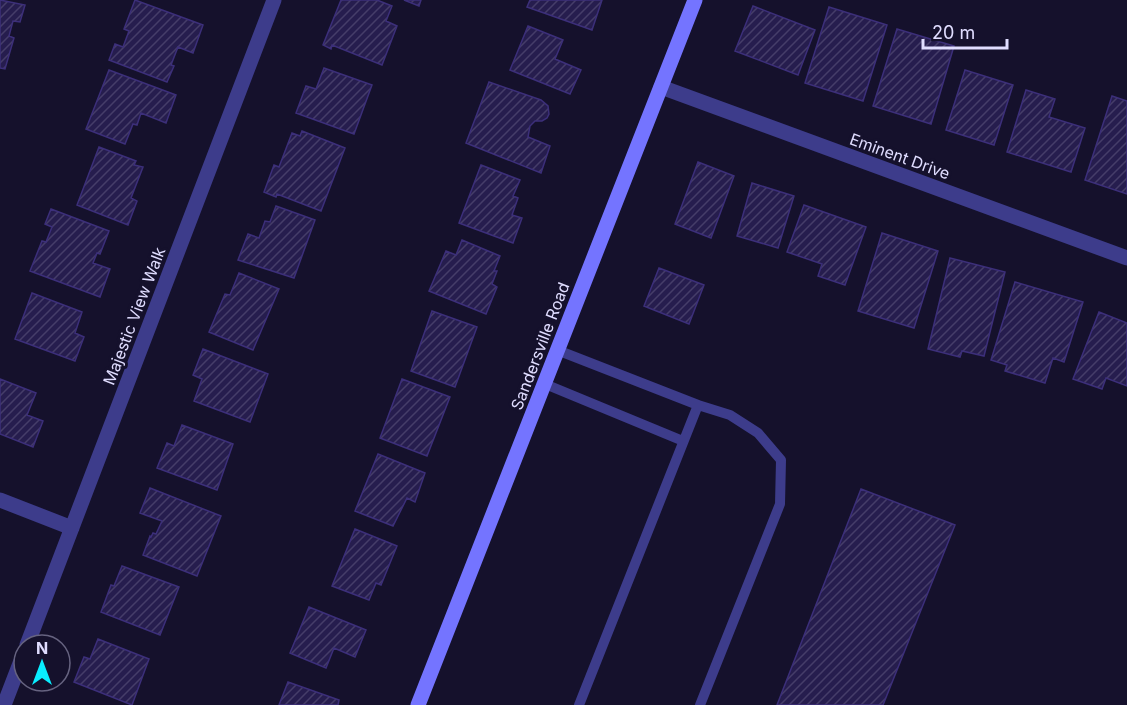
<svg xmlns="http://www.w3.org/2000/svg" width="1127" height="705" font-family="Inter,sans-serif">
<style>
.building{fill:url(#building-hatch);stroke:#3c2f7a;stroke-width:1.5}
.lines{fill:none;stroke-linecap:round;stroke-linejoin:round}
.lane{stroke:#3d3c8b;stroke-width:10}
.street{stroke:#3d3c8b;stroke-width:15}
.secondary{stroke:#7474ff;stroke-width:15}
.labels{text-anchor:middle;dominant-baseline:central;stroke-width:6;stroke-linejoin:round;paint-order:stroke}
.street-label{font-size:16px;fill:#e0ddff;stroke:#15112c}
</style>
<defs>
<pattern id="building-hatch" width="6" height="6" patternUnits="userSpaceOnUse" patternTransform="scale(1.5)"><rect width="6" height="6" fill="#261d4e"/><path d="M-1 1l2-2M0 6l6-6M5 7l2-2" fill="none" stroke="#453d69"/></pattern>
</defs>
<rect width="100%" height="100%" fill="#15112c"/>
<path class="building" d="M0 0 25 5 20 22 13 21 9 36 14 38 5 69 0 68Z
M135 0 203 25 193 53 178 47 171 65 174 66 167 82 109 60 115 44 123 47 129 31 124 29Z
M341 0H377L392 6 386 21 397 26 382 65 332 45 331 49 323 45Z
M404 0H421L419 6Z
M530 0H602L592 30 527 7Z
M753 6 815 30 798 75 735 51Z
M829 7 887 25 863 101 805 83Z
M528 26 563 40 555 59 581 70 570 94 510 70Z
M897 29 954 46 931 124 873 106Z
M324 68 372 85 354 134 296 113 306 86 316 89Z
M109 70 176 95 166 123 141 113 137 125 133 124 125 144 86 129Z
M965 70 1013 85 994 145 946 130Z
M489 82 541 100 548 106 549 114 547 118 542 121H535L530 126 528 137 550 146 541 173 466 143Z
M1026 90 1055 99 1049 117 1085 128 1071 172 1007 152Z
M1112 96 1127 101V194L1085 180Z
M302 131 345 148 321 211 277 194 276 197 264 192 274 165 279 167 292 133 300 136Z
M99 147 136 161 134 165 143 167 131 198 137 201 128 225 77 205Z
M698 162 734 176 711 238 675 224Z
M481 165 520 180 513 196 518 198 512 215 522 218 513 243 459 223Z
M752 183 794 196 778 248 737 236Z
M804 205 866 227 845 285 818 276 822 264 787 252Z
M276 206 315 220 294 278 238 260 248 234 259 238 265 221 270 222Z
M51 209 109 231 100 254 97 253 93 263 110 269 100 297 30 271 42 241 46 242 52 227 45 224Z
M882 233 938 251 914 328 858 311Z
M462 240 500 256 494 271H497L492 284 497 287 486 314 429 291 446 251 456 255Z
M950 258 1005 272 984 356 962 351 960 357 928 349Z
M659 268 704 285 689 324 644 306Z
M239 273 279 289 253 350 209 332 225 294 230 295Z
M1015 282 1083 302 1064 362 1053 358 1045 383 1005 371 1007 365 991 360Z
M32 293 82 312 75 333 84 337 75 361 15 339Z
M432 311 477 327 455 387 411 371Z
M1099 312 1127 323V386L1106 378 1102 389 1073 379Z
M203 349 268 374 250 422 194 401 202 379 193 375Z
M0 379 36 393 27 415 43 421 33 447 0 434Z
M402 379 450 397 427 456 380 438Z
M182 425 233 444 217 490 157 468 167 443 174 446Z
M378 454 425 473 415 502 407 498 393 526 355 511Z
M150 488 221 516 197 576 143 555 150 536 151 537 153 533 156 534 162 521 140 513Z
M861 489 955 525 883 705H777Z
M355 529 397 546 381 585 376 583 369 600 332 586Z
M122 566 179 587 160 635 101 612 111 585 114 586Z
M309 607 366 630 355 657 334 648 326 668 290 653Z
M98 639 149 659 132 705 74 682 84 657 90 659Z
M288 682 339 700 338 705H279Z"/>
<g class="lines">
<path class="lane" d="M557 350 698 405 730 415 758 433 781 460 780 504 700 705
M545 384 683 441
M579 705 698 405"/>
<path class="street" d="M661 87 1127 258
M0 500 72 528
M27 645 274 0
M4 705 24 653"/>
<path class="secondary" d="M418 705 695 0"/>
</g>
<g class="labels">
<g class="street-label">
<text transform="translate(900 156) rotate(20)">Eminent Drive</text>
<text transform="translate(134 316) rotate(-69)">Majestic View Walk</text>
<text transform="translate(540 346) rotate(-69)">Sandersville Road</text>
</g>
</g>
<g transform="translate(42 663)"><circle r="28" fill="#15112c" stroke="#666380" stroke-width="1.5"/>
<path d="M0-4.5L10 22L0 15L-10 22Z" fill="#09edff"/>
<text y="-9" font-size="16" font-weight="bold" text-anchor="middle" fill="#e0ddff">N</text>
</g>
<path d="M923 39v9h84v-9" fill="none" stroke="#e0ddff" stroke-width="3"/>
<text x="932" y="39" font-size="18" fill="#e0ddff" stroke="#15112c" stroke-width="4.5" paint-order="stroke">20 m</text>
</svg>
